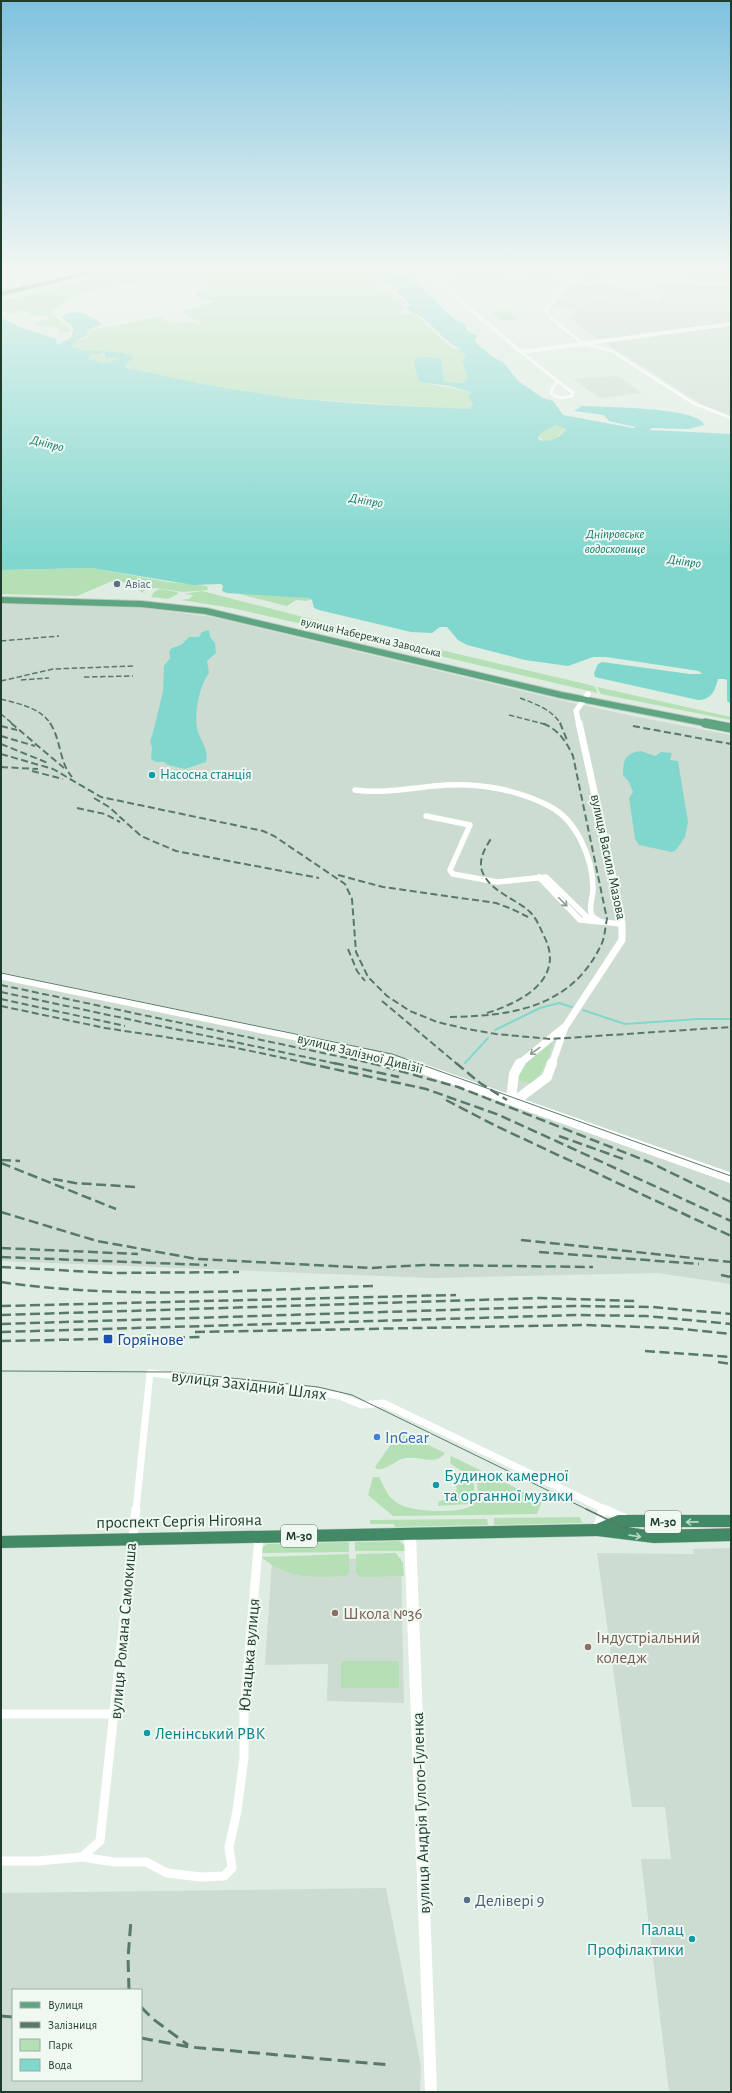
<svg xmlns="http://www.w3.org/2000/svg" width="732" height="2093" font-family="'Alegreya Sans',sans-serif">
<style>
.built{fill:#cddcd1;fill-rule:evenodd}
.green{fill:#b5e0b5}
.water{fill:#80d7ce;fill-rule:evenodd}
.lines{fill:none;stroke-linecap:round;stroke-linejoin:round}
.stream{stroke:#80d7ce;stroke-width:2}
.primary-far1-casing{stroke:#c0c9c4;stroke-width:8}
.primary-casing{stroke:#c0c9c4;stroke-width:10}
.trunk-casing{stroke:#c0c9c4;stroke-width:1}
.minor-far3{stroke:#fff;stroke-width:3}
.minor-far2{stroke:#fff;stroke-width:5.5}
.minor-far1{stroke:#fff;stroke-width:7}
.minor{stroke:#fff;stroke-width:9}
.tertiary-far4{stroke:#fff;stroke-width:4}
.tertiary-far3{stroke:#fff;stroke-width:5.5}
.tertiary-far2{stroke:#fff;stroke-width:7}
.tertiary-far1{stroke:#fff;stroke-width:10}
.tertiary{stroke:#fff;stroke-width:12}
.primary-far1{stroke:#5ea681;stroke-width:6}
.primary{stroke:#5ea681;stroke-width:9}
.trunk{fill:#428a66;fill-rule:evenodd}
.tram-far1{stroke:#587968;stroke-width:1}
.tram{stroke:#587968;stroke-width:1.5}
.rail-far3{stroke:#587968;stroke-width:1.5;stroke-dasharray:5.5 2.5;stroke-linecap:butt}
.rail-far2{stroke:#587968;stroke-width:2;stroke-dasharray:7 3.5;stroke-linecap:butt}
.rail-far1{stroke:#587968;stroke-width:2.5;stroke-dasharray:10 4.5;stroke-linecap:butt}
.rail{stroke:#587968;stroke-width:3;stroke-dasharray:12 6;stroke-linecap:butt}
.oneway{stroke:#8e9e96}
.oneway2{stroke:#bbd7c7}
.service-dot{fill:#5c6f8a;stroke:#eff8f1;stroke-width:1.5}
.culture-dot{fill:#0f9aa8;stroke:#eff8f1;stroke-width:1.5}
.transit-dot{fill:#1a4fb4;stroke:#eff8f1;stroke-width:1.5}
.shop-dot{fill:#3f7fe0;stroke:#eff8f1;stroke-width:1.5}
.education-dot{fill:#8d6e63;stroke:#eff8f1;stroke-width:1.5}
.labels{text-anchor:middle;dominant-baseline:central;stroke-width:4;stroke-linejoin:round;paint-order:stroke}
.far-service-label{font-size:12px;fill:#4e5e75;stroke:#eff8f1;text-anchor:start}
.far-street-label{font-size:12px;fill:#1e3d2d;stroke:#eff8f1}
.far-water-label{font-size:13px;font-style:italic;fill:#127a70;stroke:#eff8f1}
.shield{fill:#eff8f1;stroke:#5d7568;stroke-width:1}
.shield-label{font-size:13px;font-weight:bold;fill:#1e3d2d}
.culture-label{font-size:14px;fill:#0d838f;stroke:#eff8f1;text-anchor:start}
.street-label{font-size:14px;fill:#1e3d2d;stroke:#eff8f1}
.near-transit-label{font-size:17px;fill:#164399;stroke:#eff8f1;text-anchor:start}
.near-street-label{font-size:17px;fill:#1e3d2d;stroke:#eff8f1}
.near-shop-label{font-size:17px;fill:#366cbe;stroke:#eff8f1;text-anchor:start}
.near-culture-label{font-size:17px;fill:#0d838f;stroke:#eff8f1;text-anchor:start}
.near-education-label{font-size:17px;fill:#785e54;stroke:#eff8f1;text-anchor:start}
.near-service-label{font-size:17px;fill:#4e5e75;stroke:#eff8f1;text-anchor:start}
</style>
<rect width="100%" height="100%" fill="#dfece2"/>
<path class="built" d="M592 266H731V417L706 407 583 329 571 319 576 308 591 297 632 300 591 296 576 306 573 310 553 307 575 284 613 285 614 288 646 291 643 300 639 301H660L657 285 693 282 690 275 653 274 647 270 613 266 597 283 577 281Z
M494 273 499 276 514 278 545 275 548 277 566 279 550 290 524 288 468 294 448 277Z
M618 376 642 393 600 398 573 379Z
M1 604 142 608 212 617 560 700 633 716 731 735V1284L658 1273 432 1278 1 1261Z
M731 1548V2092H669L641 1859H671L665 1807H632L597 1553 694 1554 693 1549Z
M401 1558 404 1703 327 1701 328 1664 265 1665 272 1560Z
M386 1888 421 2066 420 2092H1V1893ZM13 1990H141V2080H13Z"/>
<path class="green" d="M129 266H345C353 271 380 277 383 283L376 284 385 286H376C378 293 385 293 391 292L404 302 405 304 402 306 406 309 401 310V313L405 315V313C413 313 421 316 424 323L453 349 460 348 461 352 466 355 462 362 467 376 464 382 456 384 444 382 441 359 429 356 414 364 419 382 471 392 468 397 473 404 470 409H462L289 398 203 384 136 370 123 366 133 357C113 351 90 355 72 347L74 342 88 337 84 331 160 317 171 324 193 322 199 325 201 323 198 320H194L180 312 214 302 195 296 210 281C168 280 110 281 71 299 64 302 57 308 50 312L71 330V332L60 333 58 328 37 325 36 323 50 318 48 316 29 315 31 312 14 310V312H17L16 314 1 311V300L12 299 109 274 117 268Z
M545 279 553 282 527 285 517 283Z
M508 311 518 319 502 321 492 312Z
M99 353 105 354 104 358 114 357 120 359 104 363 89 359 91 355Z
M559 424 566 428 554 440 545 441 538 437 542 432Z
M91 568 168 582 207 586 208 590 183 592 155 588 143 591 146 594 117 579 77 596 1 594V570Z
M160 589 177 592 178 594 168 599 151 597 154 592Z
M202 591 346 628 348 629 344 633H341L232 608 181 600 189 599 193 595 184 594Z
M235 593 302 597 311 599 307 601 296 600 287 606Z
M350 630 376 636H373L372 637 374 638 370 640 346 634Z
M411 643 594 686 598 693 406 648Z
M597 687 731 717V720L601 694Z
M553 1042 548 1059 535 1084 520 1081 518 1077C525 1062 540 1052 553 1042Z
M400 1431 445 1453C436 1466 420 1456 406 1458 395 1459 389 1470 377 1469L375 1467Z
M451 1456 482 1471 475 1480 451 1464 450 1462Z
M447 1468 474 1484V1490L469 1504 438 1506 439 1501 450 1499 457 1489 451 1475 446 1471Z
M484 1472 542 1501 537 1514 393 1516 368 1495 373 1477H379C385 1488 387 1497 399 1504 412 1512 458 1514 471 1506 479 1502 479 1487 476 1480Z
M580 1517 582 1523 494 1525V1518Z
M487 1519 488 1525 395 1527 394 1524H370V1520Z
M399 1541 405 1546V1551H355V1542Z
M349 1542V1552L262 1553V1547L267 1544Z
M396 1553 403 1563 404 1576 361 1577 356 1573V1554Z
M349 1554V1574L345 1576C310 1577 290 1580 261 1557Z
M341 1661H399V1688H341Z"/>
<path class="water" d="M348 266 399 267 398 269 411 276 408 277C417 281 424 290 429 293L428 296 437 300 436 302 454 319 465 324 467 331 479 336 475 339 476 343 491 356 504 363 518 381 543 398 553 401 563 415 633 428 636 427 609 421 604 415 574 411 582 406C600 407 700 407 704 425L689 429 652 428 649 430 731 434V704L727 701V680L725 679H718C715 691 711 700 698 700L599 678 595 677 594 673 598 664 602 662 690 674H702L699 671 606 657H593L568 666 525 660 467 645 458 640 447 627H440L432 633 411 632 319 610 314 608 312 600 308 598 227 593 222 591 223 586 221 584 193 585 91 568 1 570V318L22 328 54 338 57 340 56 345 71 338C77 323 69 327 62 317 74 306 92 316 102 324L85 331 88 335 74 342 72 347C90 355 120 347 134 358L124 365 127 368 203 384 289 398 366 404 470 409 473 404 468 397 471 392 449 386 419 382 414 364 415 359C423 356 432 356 441 359L444 382 462 383 464 382 467 376 462 362 466 355 461 352 460 348C447 344 433 326 422 317 417 313 410 313 406 308L411 305 404 299 406 298 396 294 398 290 393 287V284L383 282 388 281 382 277 353 270ZM101 353H105V358L114 357 120 359 104 363 89 359 91 355ZM557 425 566 429C558 439 552 442 539 440L538 437 542 432Z
M209 630 210 637 215 643 216 653 207 661 209 673C199 687 193 716 198 732 202 743 209 751 206 762L185 769 168 765 164 762H156L151 759 152 747 150 742 155 725 163 691 164 666 170 658 169 652 172 648 181 645 189 637H199L202 632Z
M641 751 655 756 661 752 672 753 670 760 678 761 688 822 685 837 676 850 672 852 639 845 635 839 629 798 633 792 629 782 623 775C623 760 625 753 641 751Z"/>
<g class="lines">
<path class="stream" d="M583 1010 625 1024 698 1019H731
M495 1030 540 1008 559 1003 572 1007
M465 1063 488 1038"/>
<defs>
<path id="primary-far1" d="M1 600 141 604 206 611 561 695 710 724"/>
<path id="primary" d="M705 723 731 728"/>
<path id="trunk" d="M115 266H123L1 296V292Z
M618 1515H731V1527H627L654 1531 731 1529V1541L654 1543 597 1536 1 1548V1536L596 1524Z"/>
</defs>
<use href="#primary-far1" class="primary-far1-casing"/>
<use href="#primary" class="primary-casing"/>
<use href="#trunk" class="trunk-casing"/>
<path class="minor-far3" d="M586 266 545 309 551 318 582 343 612 351 693 403 731 418
M570 283H731
M521 352 573 393 572 396 561 398 552 395 551 392 557 381"/>
<path class="minor-far2" d="M355 790C386 794 415 787 446 785 481 783 518 790 549 806 577 820 593 859 593 889 593 897 589 905 591 913 592 918 597 920 602 922
M426 816 470 825 450 870 453 874 497 882 546 877 591 921
M539 877 580 920 622 924"/>
<path class="minor-far1" d="M136 1510 150 1373 309 1390 339 1396 362 1405 383 1403 606 1510"/>
<path class="minor" d="M604 1509 624 1518
M597 1529 603 1510
M1 1714H115
M82 1857 100 1841 136 1509
M1 1861H38L82 1857 114 1862H146L167 1873 201 1877 224 1876 232 1868 229 1847 237 1811 244 1757V1710L259 1537"/>
<path class="tertiary-far4" d="M420 266 521 352 731 324"/>
<path class="tertiary-far3" d="M579 724 576 711 588 694"/>
<path class="tertiary-far2" d="M1 976 344 1047 409 1064
M519 1064 563 1028
M552 1064 565 1027 622 940V924L617 895 579 723"/>
<path class="tertiary-far1" d="M406 1063 731 1178
M511 1099 514 1074 520 1063
M515 1101 547 1077 552 1063"/>
<path class="tertiary" d="M410 1534 431 2092"/>
<use href="#primary-far1" class="primary-far1"/>
<use href="#primary" class="primary"/>
<use href="#trunk" class="trunk"/>
<path class="tram-far1" d="M1 292 115 266
M1 973 392 1054 731 1176
M1 1371 173 1372 318 1387 352 1395 588 1510"/>
<path class="tram" d="M586 1509 621 1526 639 1531 731 1529"/>
<path class="rail-far3" d="M1 641 59 636
M84 677 133 676
M21 680 49 678
M1 681 53 669 133 666
M520 698C536 704 551 709 561 724
M1 699C19 704 39 707 51 724
M1 714 13 724
M509 715 544 724"/>
<path class="rail-far2" d="M11 723 64 768
M50 723C61 739 59 762 72 777
M560 723 567 740
M1 726 17 730
M633 726 731 744
M1 736 35 746
M1 744 48 763
M1 754 53 769 101 797 263 831 274 836 345 884 352 899 356 952 368 977 387 996 410 1011 437 1022 467 1029 496 1034 551 1039 731 1027
M1 767 38 769
M32 771 63 779
M94 798 109 807 141 836 176 851 319 878
M77 808 105 814 120 822
M338 875 383 887 496 903 512 909 528 917
M348 949 357 971 365 981
M1 985 375 1064
M1 992 338 1064
M1 999 125 1026
M382 1001 457 1064
M1 1006 105 1028 232 1047 311 1064
M487 1013C522 1002 566 979 544 936 540 928 537 919 530 912 515 898 490 892 482 871 478 858 486 847 492 837
M450 1017C513 1016 573 1007 602 943 605 936 605 927 607 919L573 756C566 741 558 729 542 723"/>
<path class="rail-far1" d="M306 1063 426 1089 499 1115 731 1221
M334 1063 399 1077
M371 1063 458 1087 649 1162 731 1202
M456 1063 480 1083 507 1100
M446 1100 496 1126 731 1236
M559 1136 626 1160
M1 1160 20 1161
M1 1163 116 1209
M53 1179 75 1183 135 1187
M1 1212 97 1241 197 1259 370 1268 424 1265 593 1267
M521 1240 731 1262
M1 1248 138 1254
M539 1252 699 1264
M1 1257 207 1265
M1 1267 113 1273 239 1272
M721 1275 731 1277
M1 1282C124 1300 249 1290 373 1286
M1 1306 456 1295
M1 1315 540 1298 635 1301
M1 1324 574 1306 652 1307 731 1314
M1 1332 577 1315 646 1316 731 1324
M195 1332 585 1325 672 1328 731 1334
M1 1341 203 1337
M645 1351 731 1357
M718 1362 731 1364"/>
<path class="rail" d="M129 1990 128 1958 131 1920
M141 2007 153 2019 188 2045
M1 2016 13 2017
M141 2038 190 2047 390 2065"/>
</g>
<defs><path id="oneway-shaft" d="M-6 0H5M1.5-3L5.5 0L1.5 3" fill="none" stroke-width="1.6" stroke-linecap="round" stroke-linejoin="round"/></defs>
<g class="oneway">
<use href="#oneway-shaft" transform="translate(563 902) rotate(46)"/>
<use href="#oneway-shaft" transform="translate(535 1051) rotate(144)"/>
</g>
<g class="oneway2">
<use href="#oneway-shaft" transform="translate(692 1522) rotate(179)"/>
<use href="#oneway-shaft" transform="translate(635 1536) rotate(8)"/>
</g>
<linearGradient id="sky" x2="0" y2="1"><stop stop-color="#7ec2de"/><stop offset="0.48" stop-color="#f1f6f2"/><stop offset="1" stop-color="#f1f6f2" stop-opacity="0"/></linearGradient>
<rect width="732" height="559" fill="url(#sky)"/>
<g class="service-dot">
<circle cx="117" cy="584" r="4"/>
<circle cx="467" cy="1900" r="4"/>
</g>
<g class="culture-dot">
<circle cx="152" cy="775" r="4"/>
<circle cx="436" cy="1485" r="4"/>
<circle cx="147" cy="1733" r="4"/>
<circle cx="692" cy="1939" r="4"/>
</g>
<rect class="transit-dot" x="103" y="1334" width="10" height="10" rx="2"/>
<circle class="shop-dot" cx="377" cy="1437" r="4"/>
<g class="education-dot">
<circle cx="335" cy="1613" r="4"/>
<circle cx="588" cy="1647" r="4"/>
</g>
<g class="labels">
<g class="far-service-label">
<text x="125" y="584">Авіас</text>
</g>
<g class="far-street-label">
<text transform="translate(371 637) rotate(13)">вулиця Набережна Заводська</text>
</g>
<g class="far-water-label">
<text transform="translate(47 444) rotate(14)">Дніпро</text>
<text transform="translate(366 501) rotate(10)">Дніпро</text>
<text x="615" y="534">Дніпровське<tspan x="615" dy="15">водосховище</tspan></text>
<text transform="translate(684 562) rotate(8)">Дніпро</text>
</g>
<g class="shield">
<rect x="645" y="1511" width="36" height="22" rx="3"/>
<rect x="281" y="1525" width="36" height="22" rx="3"/>
</g>
<g class="shield-label">
<text x="663" y="1522">М-30</text>
<text x="299" y="1536">М-30</text>
</g>
<g class="culture-label">
<text x="160" y="775">Насосна станція</text>
</g>
<g class="street-label">
<text transform="translate(608 857) rotate(78)">вулиця Василя Мазова</text>
<text transform="translate(360 1054) rotate(14)">вулиця Залізної Дивізії</text>
</g>
<g class="near-transit-label">
<text x="117" y="1339">Горяїнове</text>
</g>
<g class="near-street-label">
<text transform="translate(249 1385) rotate(7)">вулиця Західний Шлях</text>
<text transform="translate(179 1521) rotate(-1)">проспект Сергія Нігояна</text>
<text transform="translate(123 1631) rotate(-85)">вулиця Романа Самокиша</text>
<text transform="translate(249 1655) rotate(-85)">Юнацька вулиця</text>
<text transform="translate(421 1813) rotate(-92)">вулиця Андрія Гулого-Гуленка</text>
</g>
<g class="near-shop-label">
<text x="385" y="1437">InGear</text>
</g>
<g class="near-culture-label">
<text x="444" y="1475">Будинок камерної<tspan x="444" dy="20">та органної музики</tspan></text>
<text x="155" y="1733">Ленінський РВК</text>
<text x="684" y="1929" text-anchor="end">Палац<tspan x="684" dy="20">Профілактики</tspan></text>
</g>
<g class="near-education-label">
<text x="343" y="1613">Школа №36</text>
<text x="596" y="1637">Індустріальний<tspan x="596" dy="20">коледж</tspan></text>
</g>
<g class="near-service-label">
<text x="475" y="1900">Делівері 9</text>
</g>
</g>
<rect width="732" height="2093" fill="none" stroke="#1e3d2d" stroke-width="4"/>
<rect x="12" y="1989" width="130" height="92" fill="#eff8f1" stroke="#9bada3"/>
<rect x="20" y="2002" width="20" height="6" fill="#5ea681" stroke="#9bada3"/>
<text x="48" y="2009" font-size="12" fill="#1e3d2d">Вулиця</text>
<rect x="20" y="2022" width="20" height="6" fill="#587968" stroke="#9bada3"/>
<text x="48" y="2029" font-size="12" fill="#1e3d2d">Залізниця</text>
<rect x="20" y="2039" width="20" height="12" fill="#b5e0b5" stroke="#9bada3"/>
<text x="48" y="2049" font-size="12" fill="#1e3d2d">Парк</text>
<rect x="20" y="2059" width="20" height="12" fill="#80d7ce" stroke="#9bada3"/>
<text x="48" y="2069" font-size="12" fill="#1e3d2d">Вода</text>
</svg>
